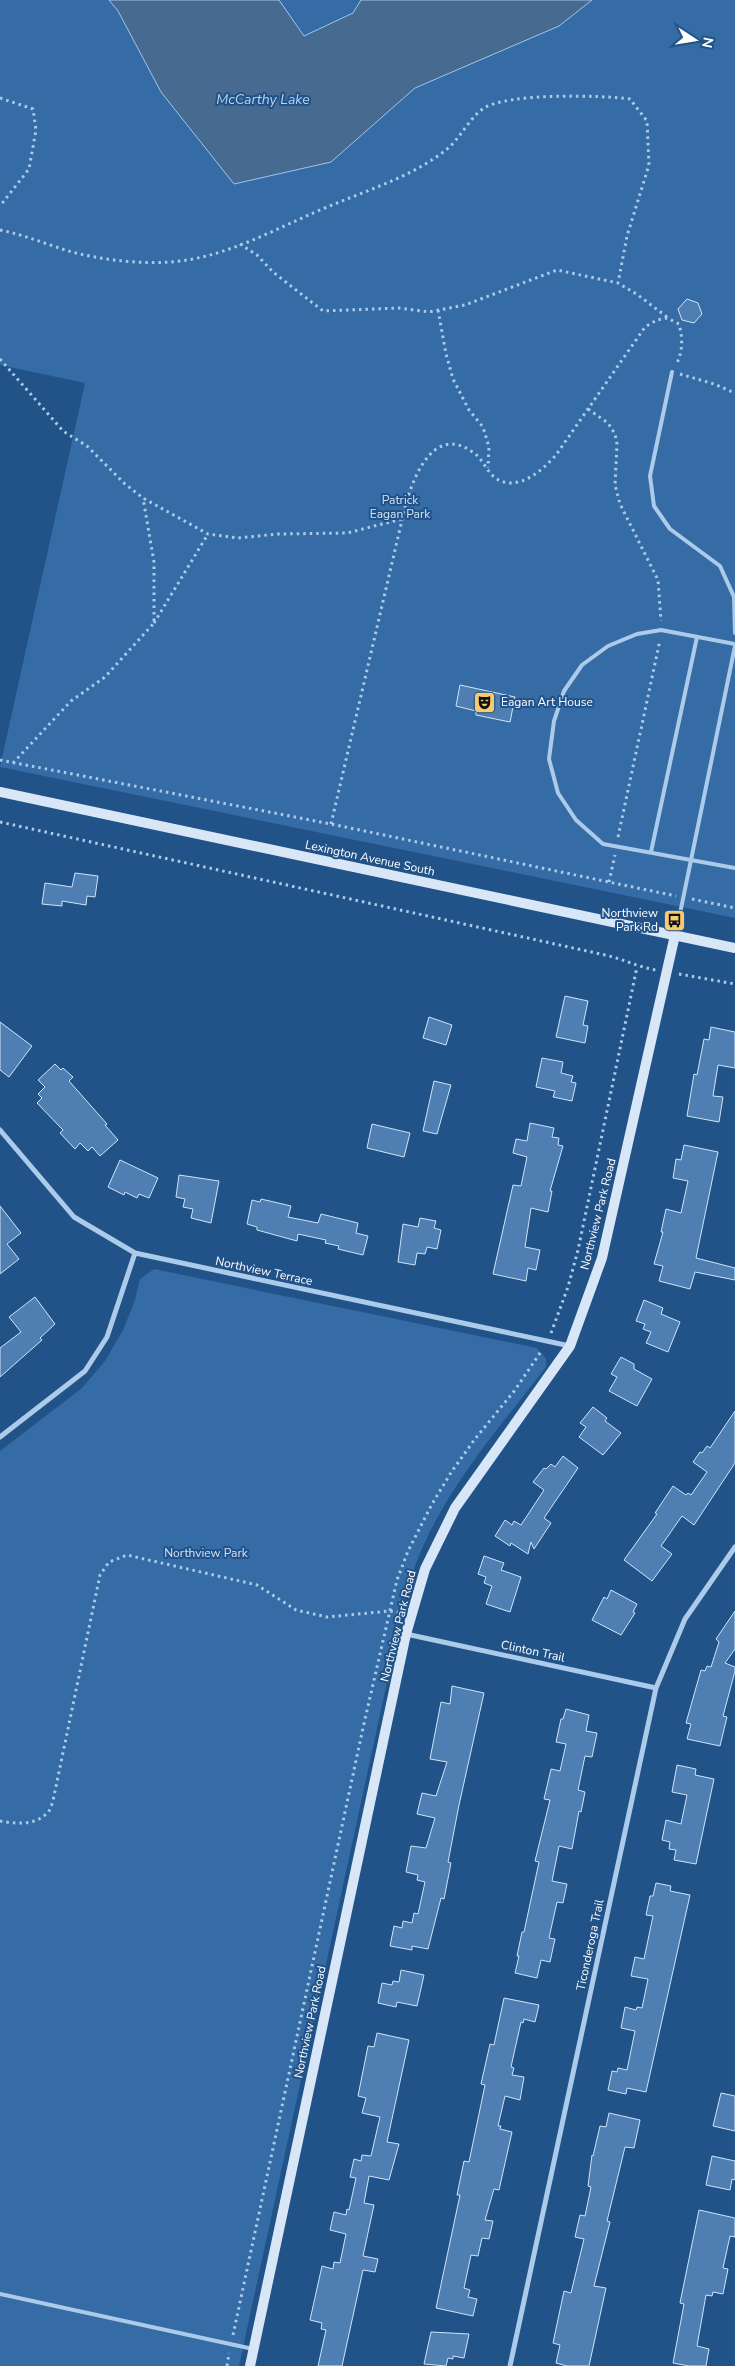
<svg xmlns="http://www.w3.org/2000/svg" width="735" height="2366" font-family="'Nunito Sans',sans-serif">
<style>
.green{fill:#356ca5}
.water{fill:#476a90;stroke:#a0c6eb}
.building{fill:#4e7eb2;stroke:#d1e4f8}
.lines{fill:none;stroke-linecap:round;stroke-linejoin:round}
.path{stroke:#accbea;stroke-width:3;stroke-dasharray:2.5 4;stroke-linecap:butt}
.lane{stroke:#accbea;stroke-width:4}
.street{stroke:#accbea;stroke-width:5}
.secondary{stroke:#d7e7f8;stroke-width:10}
.labels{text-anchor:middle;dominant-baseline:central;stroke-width:4;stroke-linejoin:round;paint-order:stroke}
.park-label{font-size:12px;fill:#d1e4f8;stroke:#215288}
.poi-label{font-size:12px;fill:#fff;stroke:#215288;text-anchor:start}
.street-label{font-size:12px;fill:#fff;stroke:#215288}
.water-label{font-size:14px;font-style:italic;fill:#b8d4f1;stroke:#215288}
</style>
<rect width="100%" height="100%" fill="#215288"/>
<path class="green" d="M0 0H735V918L0 767 85 383 0 365Z
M154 1269 537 1348 546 1359V1367C499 1428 445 1489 417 1561 406 1589 401 1621 394 1650L239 2366H0V1451L82 1388 105 1361 123 1330 135 1300 140 1279Z"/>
<path class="water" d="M109 0H279L304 36 353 13 361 0H592L559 26 415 88 331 162 234 184 161 92 118 11Z"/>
<path class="building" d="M687 299 698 303 702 314 694 323 682 320 678 309Z
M460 685 515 697 510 722 476 715V711L456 706Z
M75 873 98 876 95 897 87 896 86 905 62 901V906L42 904 45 883 72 887Z
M565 996 588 1001 583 1025 588 1026 585 1043 556 1037Z
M429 1017 452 1025 446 1045 423 1038Z
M0 1022 32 1046 9 1077 0 1070Z
M711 1027 735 1032V1068L718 1065 713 1096 723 1097 719 1122 687 1116 694 1074 697 1075 704 1039 709 1040Z
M542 1058 563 1062 561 1073 573 1076 571 1082 576 1083 572 1101 553 1097 555 1091 536 1087Z
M55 1064 61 1070 63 1068 73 1077 69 1081 107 1124 105 1125 118 1140 100 1156 92 1147 88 1151 80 1143 75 1149 60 1133 63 1130 37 1103 42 1098 38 1094 45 1087 38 1080Z
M434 1081 451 1085 437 1134 423 1131Z
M530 1123 554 1128 552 1137 559 1138 558 1145 563 1146 550 1191H552L548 1212 531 1208 525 1247 540 1250 536 1270 528 1268 526 1281 493 1274 513 1185 521 1186 527 1157 513 1153 516 1139 527 1141Z
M372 1124 410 1133 404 1157 367 1148Z
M684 1145 718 1152 696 1258 735 1268V1280L695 1272 690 1289 659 1281 663 1266 654 1264 663 1232H661L666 1209 681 1213 688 1181 673 1178 676 1159 681 1160Z
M120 1160 158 1178 149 1198 139 1194 137 1198 125 1192 124 1195 108 1187Z
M179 1175 219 1181 211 1223 191 1218 193 1209 183 1207 185 1199 176 1197Z
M261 1199 291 1206 288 1217 318 1223 321 1214 358 1223 356 1233 368 1236 363 1255 338 1249 339 1246 325 1243 326 1240 298 1234 297 1241 257 1230V1227L247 1224 252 1200 260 1202Z
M0 1206 21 1233 7 1244 19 1259 0 1274Z
M420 1218 436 1221 434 1228 441 1230 437 1249 427 1247 425 1254 417 1253 415 1265 398 1262 403 1224 418 1227Z
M35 1297 55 1324 40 1338 42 1340 0 1377V1348L21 1332 9 1317Z
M644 1300 663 1308 661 1314 680 1322 668 1352 646 1343 651 1332 643 1329 645 1324 636 1321Z
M621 1357 634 1364V1369L652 1379 637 1406 609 1391 617 1377 611 1374Z
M593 1407 607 1418 605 1421 621 1433 603 1455 579 1437 586 1427 580 1423Z
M735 1411V1463L694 1525 682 1516 661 1546 672 1554 652 1581 624 1560 657 1514 655 1513 673 1486 686 1495 688 1493 691 1495 707 1472 693 1462 700 1452 702 1453 707 1446 710 1448Z
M563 1456 578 1468 544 1518 551 1523 534 1549 531 1542 528 1554 511 1543 510 1546 495 1536 505 1520 512 1525 514 1521 521 1525 544 1490 533 1482 544 1468 546 1469 551 1464 555 1467Z
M484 1556 504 1563 501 1570 521 1577 510 1612 486 1604 492 1586 484 1583 486 1577 478 1574Z
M611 1590 637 1604 633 1612 635 1613 621 1635 592 1620 604 1597 607 1599Z
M735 1611V1649L725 1663 735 1667V1671L723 1716 727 1717 720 1746 687 1739 691 1724 686 1723 701 1670 705 1671 707 1666 711 1667 719 1642 716 1639Z
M452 1686 484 1693 459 1805 448 1862 451 1863 444 1899 441 1898 428 1949 412 1946V1950L390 1946 394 1926 402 1928 403 1921 412 1923 414 1913 418 1914 425 1882 417 1880 418 1875 406 1872 411 1846 426 1848 435 1818 417 1814 422 1793 436 1796 447 1762 430 1759 441 1702 450 1704Z
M566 1709 589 1715 586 1731 597 1733 592 1757 585 1756 578 1790 585 1792 581 1812 579 1811 572 1849 559 1846 552 1881 567 1884 563 1903 557 1902 549 1938 555 1939 550 1962 541 1960 537 1978 515 1973 519 1956H517L522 1932H524L539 1862 535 1861 550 1800 544 1799 551 1769 560 1771 566 1744 556 1742 561 1719H563Z
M677 1765 696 1769 695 1775 714 1779 696 1864 674 1860 676 1850 669 1849 670 1842 662 1840 666 1820 681 1824 687 1795 672 1792Z
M656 1883 671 1886 670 1891 690 1895 646 2092 627 2088 626 2094 608 2090 612 2071 617 2072 618 2068 627 2070 635 2031 621 2028 625 2007 636 2010 637 2007 642 2008 648 1979 631 1976 635 1957 644 1959 653 1916 646 1915 650 1896H653Z
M401 1970 424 1975 417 2006 397 2002 396 2007 378 2003 382 1983 392 1985 393 1981 399 1982Z
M504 1998 539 2005 535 2022 524 2019 523 2023 521 2022 511 2067 514 2068 512 2075 524 2077 520 2100 505 2096 498 2126H501L500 2129 512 2132 499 2190 494 2189 485 2220 493 2221 489 2239 482 2238 478 2256 471 2255 464 2288 470 2290 468 2297 477 2299 473 2316 436 2308 460 2195H457L464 2161 469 2162 485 2085 481 2084 490 2044 494 2045Z
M377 2033 409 2040 387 2142 399 2144 389 2180 369 2176 364 2203 374 2205 363 2256 378 2259 375 2272 363 2270 342 2366H318L326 2330 321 2329 322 2323 310 2320 322 2266 333 2269 334 2262 340 2263 346 2234 330 2230 334 2212 346 2215 347 2209 349 2210 356 2178 350 2177 354 2159 361 2161 362 2155 371 2156 380 2117 362 2113 366 2098 358 2096 368 2046 374 2047Z
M721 2093 735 2096V2131L713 2126Z
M609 2113 640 2120 634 2148 625 2147 607 2221 610 2222 594 2286 606 2288 589 2366H567L556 2363 560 2345 553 2343 564 2291 571 2293 584 2239 575 2237 580 2215 585 2216 591 2187 588 2186 592 2155 593 2156 600 2126 606 2127Z
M712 2156 735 2161V2180L732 2179 730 2190 706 2185Z
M699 2210 735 2218V2237L730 2236 723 2268 728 2269 723 2294 713 2292 712 2296 706 2295 697 2346 709 2349 706 2366H689L673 2363 684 2304 680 2303Z
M431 2332 469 2334 464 2358 453 2356V2359L448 2358 446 2366 424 2364Z"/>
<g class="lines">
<path class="path" d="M0 98 33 109 36 130 29 169 0 206
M0 230C25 235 48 245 72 252 103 260 138 264 170 262 229 258 283 224 337 203 374 188 414 175 446 150 460 139 469 118 484 108 508 93 601 95 630 99L647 121 649 165 627 236 618 283
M240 244 257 255 273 272 323 311 399 308 429 312 465 305 557 270 618 283 638 295 667 317
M438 310 446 354 453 379 469 410 483 427 489 447 488 468
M0 359 63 431 87 446 125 484 143 498 208 534 238 538 278 534 347 533 402 519
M680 374 714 384 735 393
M588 409 608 423 615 434 617 444 615 485 620 504 658 580 661 621
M154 623 208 534
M0 760 331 824 676 896
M13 763 71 701 105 677 154 623V562L143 498
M0 822 605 955C623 959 638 967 656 970
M331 824 406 503C415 473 435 424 474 453 483 459 487 473 497 479 518 492 543 470 556 455L645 327 657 320 667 318 679 324C683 339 683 351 676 365
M618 837 660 640
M609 882 615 855
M692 899 735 908
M679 974 735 984
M551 1333 568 1287 578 1250 637 967
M0 1821C16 1824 37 1826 49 1811 51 1808 53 1801 54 1796L100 1575 109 1562 127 1555 257 1585 296 1610 327 1617 390 1611 400 1613
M233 2335 363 1728 397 1580 408 1551 432 1504 452 1471 475 1439 515 1390 542 1350
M227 2366 229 2353"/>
<path class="lane" d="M672 372 650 476 654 506 670 529 720 566 734 597 735 633
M735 644 661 630 637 634 608 646 582 665 564 691 554 721 549 759 558 793 576 820 603 844 735 868
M651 852 697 637
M676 933 735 646
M0 2294 253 2349"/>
<path class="street" d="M0 1130 74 1217 135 1253 570 1346
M0 1437 85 1371 107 1337 135 1253
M406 1634 656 1688
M510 2366 656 1688 685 1619 735 1547"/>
<path class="secondary" d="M0 792 735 948
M250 2366 406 1634 425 1569 455 1508 570 1346 602 1258 675 935"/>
</g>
<defs>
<symbol id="theatre-square" viewBox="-11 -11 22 22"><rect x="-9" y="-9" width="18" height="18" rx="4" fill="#f6ca6e" stroke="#215288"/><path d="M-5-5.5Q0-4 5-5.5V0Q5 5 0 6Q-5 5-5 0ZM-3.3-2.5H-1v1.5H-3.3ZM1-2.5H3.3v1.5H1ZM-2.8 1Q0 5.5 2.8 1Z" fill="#111"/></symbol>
<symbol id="bus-square" viewBox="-11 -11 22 22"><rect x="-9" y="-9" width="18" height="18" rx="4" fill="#f6ca6e" stroke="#215288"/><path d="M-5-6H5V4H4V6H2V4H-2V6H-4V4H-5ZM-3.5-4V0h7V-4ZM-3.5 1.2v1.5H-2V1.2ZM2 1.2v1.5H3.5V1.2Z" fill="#111"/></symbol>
</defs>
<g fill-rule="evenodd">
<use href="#theatre-square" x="472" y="690" width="25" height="25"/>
<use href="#bus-square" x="662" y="908" width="25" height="25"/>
</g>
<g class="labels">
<g class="park-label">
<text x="400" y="500">Patrick<tspan x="400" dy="14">Eagan Park</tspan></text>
<text x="206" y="1553">Northview Park</text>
</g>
<g class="poi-label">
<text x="501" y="702">Eagan Art House</text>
<text x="658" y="913" text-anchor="end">Northview<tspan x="658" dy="14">Park Rd</tspan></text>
</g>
<g class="street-label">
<text transform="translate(370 858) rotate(12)">Lexington Avenue South</text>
<text transform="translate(598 1214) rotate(-76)">Northview Park Road</text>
<text transform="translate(264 1271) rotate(12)">Northview Terrace</text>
<text transform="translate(398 1626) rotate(-76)">Northview Park Road</text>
<text transform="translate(533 1651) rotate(12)">Clinton Trail</text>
<text transform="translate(590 1945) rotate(-78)">Ticonderoga Trail</text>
<text transform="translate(310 2022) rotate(-78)">Northview Park Road</text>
</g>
<g class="water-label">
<text x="263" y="99">McCarthy Lake</text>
</g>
</g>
<g transform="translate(695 40) rotate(102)" stroke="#215288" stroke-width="4" paint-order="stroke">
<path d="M0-4L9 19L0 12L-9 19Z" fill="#ffffff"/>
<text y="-8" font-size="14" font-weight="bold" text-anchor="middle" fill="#ffffff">N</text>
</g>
</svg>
